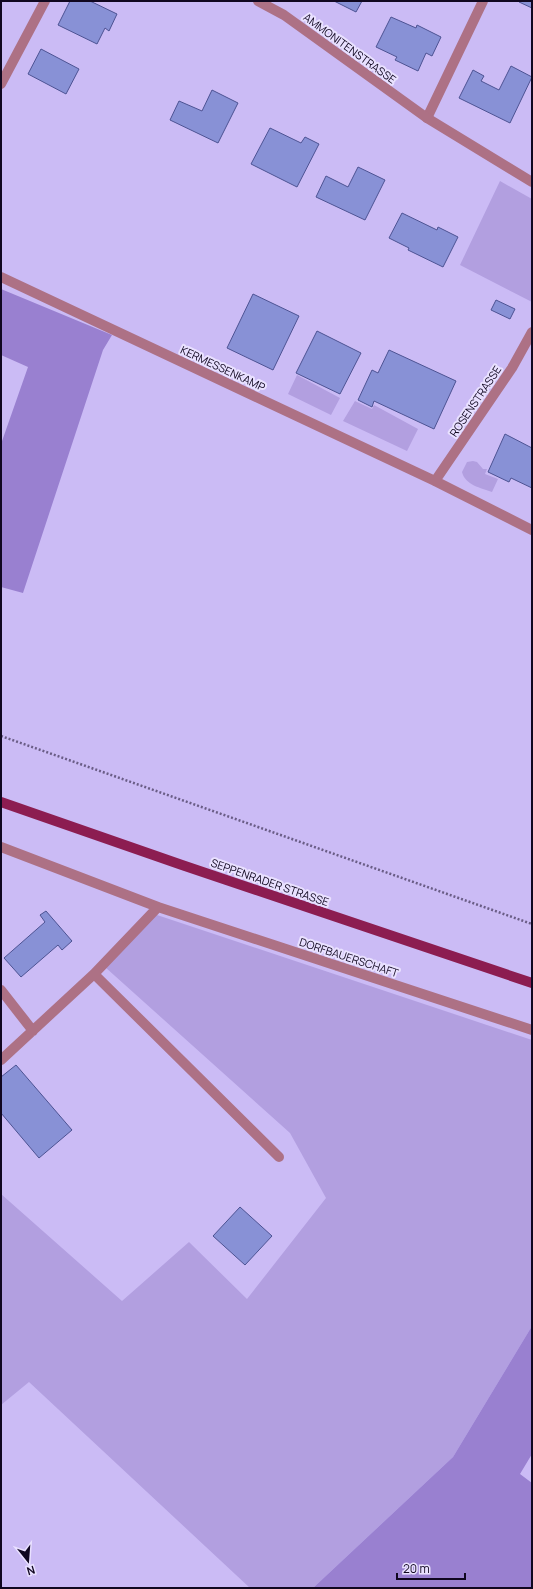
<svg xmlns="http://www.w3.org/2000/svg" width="533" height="1589" font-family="Manrope,sans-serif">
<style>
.green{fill:#b29fe0}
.forest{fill:#9980d0}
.building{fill:#8891d6;stroke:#4d5393}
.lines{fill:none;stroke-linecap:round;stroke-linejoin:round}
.path{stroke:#6a5d86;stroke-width:2.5;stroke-dasharray:2 2;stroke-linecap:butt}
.service{stroke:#ad7185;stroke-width:10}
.minor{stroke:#ad7185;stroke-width:10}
.primary{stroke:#8c1d51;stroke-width:10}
.labels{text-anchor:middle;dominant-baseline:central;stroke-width:4;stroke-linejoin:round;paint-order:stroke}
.street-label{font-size:11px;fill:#100720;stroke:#e9e1ff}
</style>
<rect width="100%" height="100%" fill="#cbbbf5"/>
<path class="green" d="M500 181 532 199V302L460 265Z
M297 375 340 398 331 415 288 394Z
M355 401 372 409 374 405 418 429 407 451 343 421Z
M473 461 477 462 483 469H487L485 474 498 479 492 492C481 488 465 485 462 472L467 462Z
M154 914 532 1040V1326L453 1457 313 1588H250L29 1382 1 1405V1194L122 1301 189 1242 247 1299 326 1198 290 1133 105 967Z"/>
<path class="forest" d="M1 289 112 335 103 350 23 593 1 587V444L28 367 1 355Z
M532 1326V1454L520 1474 532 1483V1588H313L453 1457Z"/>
<path class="building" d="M70 1H90L117 14 109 31 105 28 97 44 58 25Z
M334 1H362L356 12Z
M520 1H532V8L519 2Z
M391 17 416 28 417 25 441 37 432 56 426 53 418 71 395 60 397 57 376 47Z
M41 49 79 69 66 94 28 74Z
M511 66 532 77 510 123 459 98 473 70 484 76 481 81 499 90Z
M212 90 238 103 218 143 170 120 179 101 202 111Z
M270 128 301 143 305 137 319 144 297 187 251 164Z
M358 167 385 180 365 220 316 197 326 176 348 187Z
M402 213 437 230 438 227 458 237 443 267 408 250 409 248 389 238Z
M253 294 299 316 273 370 227 348Z
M496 300 515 309 510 319 491 310Z
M317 331 361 353 340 394 296 373Z
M389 350 456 381 434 429 374 401 372 407 358 400 372 370 378 373Z
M505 434 532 448V488L511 478 509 482 488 472Z
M46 911 72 941 62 950 58 945 21 977 4 958 45 922 40 915Z
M16 1065 72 1130 39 1158 1 1113V1077Z
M240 1207 272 1236 245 1265 213 1236Z"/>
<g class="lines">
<path class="path" d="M1 736 532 924"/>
<path class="service" d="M427 118 483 1
M1 847 158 907 532 1030
M94 974 279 1157
M1 990 33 1031
M1 1060 94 974 158 907"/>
<path class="minor" d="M258 1 284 15 427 118 532 182
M1 84 45 1
M1 277 435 481 532 530
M435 481 512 368 532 332"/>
<path class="primary" d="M1 802 182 865 532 983"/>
</g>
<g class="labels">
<g class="street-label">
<text transform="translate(350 48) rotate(36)">AMMONITENSTRASSE</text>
<text transform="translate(223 368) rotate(25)">KERMESSENKAMP</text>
<text transform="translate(475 401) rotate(-56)">ROSENSTRASSE</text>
<text transform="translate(270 882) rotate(19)">SEPPENRADER STRASSE</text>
<text transform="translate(349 957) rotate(18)">DORFBAUERSCHAFT</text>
</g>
</g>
<rect width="533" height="1589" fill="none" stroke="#100720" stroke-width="4"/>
<g transform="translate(28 1561) rotate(163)" stroke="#e9e1ff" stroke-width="3" paint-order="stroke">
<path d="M0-3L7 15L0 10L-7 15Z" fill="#100720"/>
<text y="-6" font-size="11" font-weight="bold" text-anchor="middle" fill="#100720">N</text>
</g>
<path d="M397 1573v6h68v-6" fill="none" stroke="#100720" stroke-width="2"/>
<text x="403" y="1573" font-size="12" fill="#100720" stroke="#e9e1ff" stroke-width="3" paint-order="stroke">20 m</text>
</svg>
